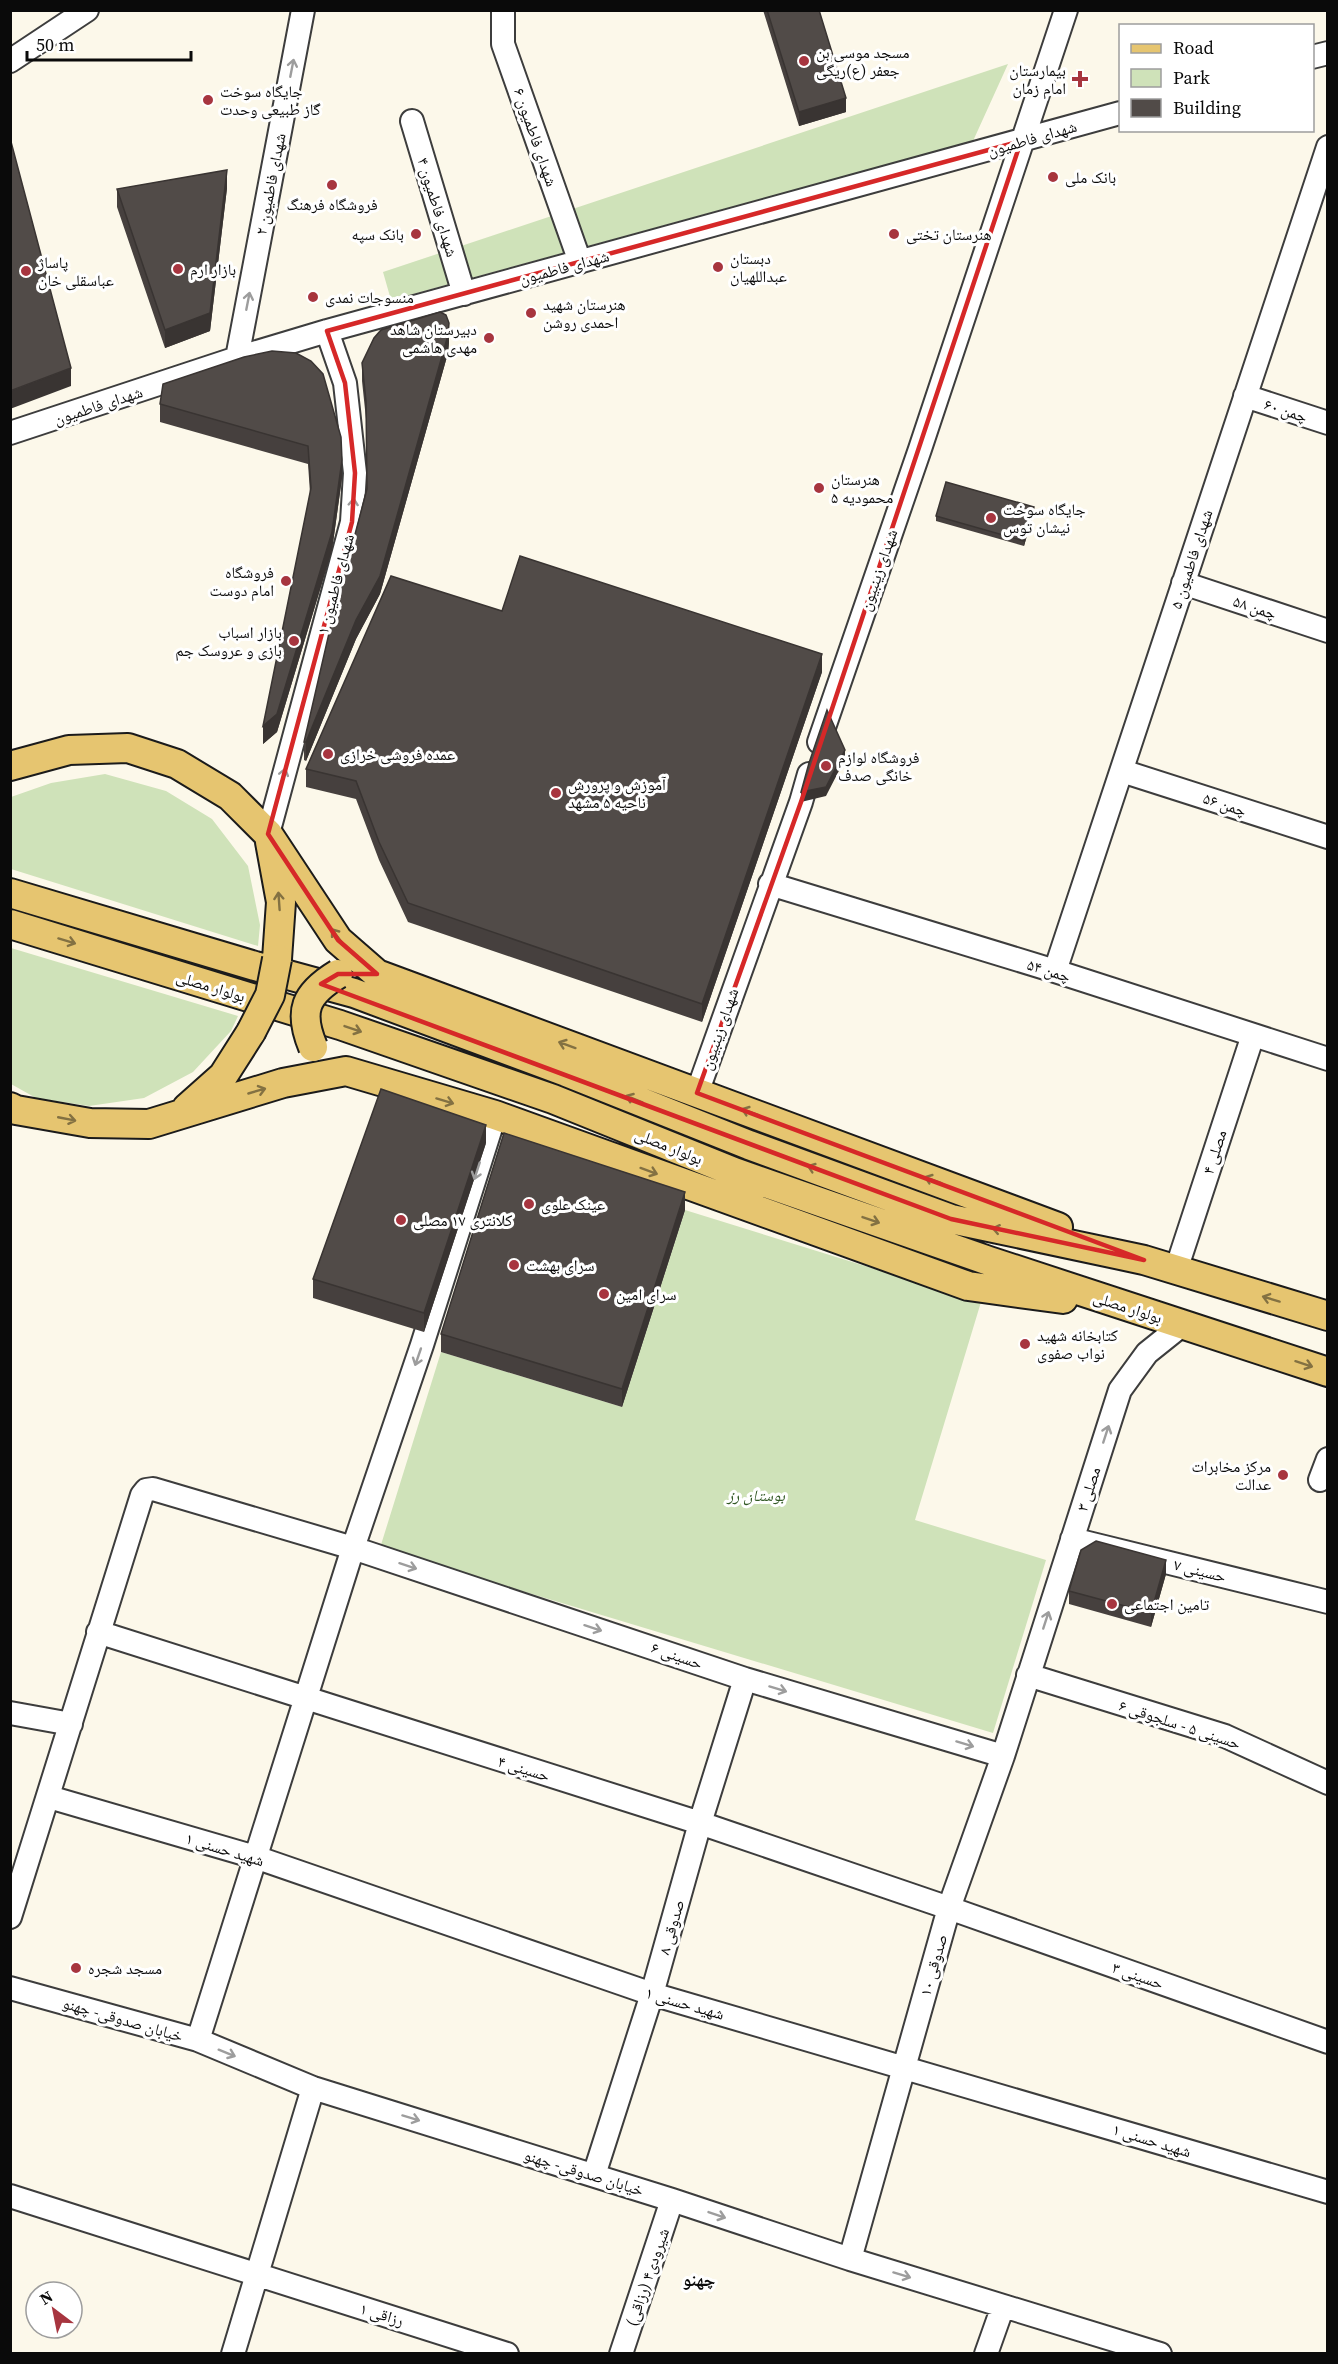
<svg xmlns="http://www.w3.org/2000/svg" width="1338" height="2364" font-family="'Source Serif 4','Noto Naskh Arabic',serif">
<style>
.green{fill:#cfe2b9}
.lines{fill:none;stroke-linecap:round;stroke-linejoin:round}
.minor-casing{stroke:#3d3d3d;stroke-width:26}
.major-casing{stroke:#1b1b1b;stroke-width:32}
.minor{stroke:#fff;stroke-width:22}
.major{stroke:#e6c570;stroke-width:28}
.major-bridge-casing{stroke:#1b1b1b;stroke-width:32;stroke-linecap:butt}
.major-bridge{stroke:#e6c570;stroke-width:28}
.wall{fill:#46403e}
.shaded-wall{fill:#393432}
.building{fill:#514b48;stroke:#393432;stroke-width:1.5}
.oneway{stroke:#9d9d9d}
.oneway2{stroke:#837142}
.marked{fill:none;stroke:#d62828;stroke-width:4.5;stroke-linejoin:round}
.poi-dot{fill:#a7353f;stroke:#fff;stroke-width:2}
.labels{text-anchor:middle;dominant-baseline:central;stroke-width:6;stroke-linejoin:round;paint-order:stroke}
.poi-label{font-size:16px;fill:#0a0a0a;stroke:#fff;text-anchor:start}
.street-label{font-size:16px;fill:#0a0a0a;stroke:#fff}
.park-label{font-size:16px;font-style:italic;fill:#315824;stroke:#fff}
.neighbourhood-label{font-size:18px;font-weight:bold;fill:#0a0a0a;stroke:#fff}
</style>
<rect width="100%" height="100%" fill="#fcf8ea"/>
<path class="green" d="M1008 64 973 141 391 300 383 272Z
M105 774 166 791 212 819 248 866 260 925 258 946 11 869V797L51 783Z
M11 948 238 1016 231 1031 193 1072 144 1098 89 1106 36 1098 11 1084Z
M685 1210 981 1302 915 1520 1046 1560 993 1733 380 1548 441 1352 622 1407Z"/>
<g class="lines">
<defs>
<path id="minor" d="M503 10V44L580 262
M1312 57 1328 53
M10 61 87 10
M412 121 464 294
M237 358 303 10
M1245 396 1328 423
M10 433 237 358 327 331 1120 113
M1183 583 1328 631
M819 742 920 449 1066 10
M1122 771 1328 837
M268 834 352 522 355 473 345 383 327 331
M770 884 1055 971 1328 1059
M1055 971 1328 147
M697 1093 801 802 809 774
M1176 1270 1253 1035
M1320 1480 1328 1459
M1072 1539 1328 1602
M98 1632 700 1823 949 1908 1328 2042
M1028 1675 1225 1736 1328 1783
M10 1713 71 1724
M49 1797 255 1857 652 1994 1328 2192
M10 1917 142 1495 146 1490 153 1489 353 1548 745 1679 1003 1756
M10 1988 198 2040 313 2088 672 2200 850 2259 1160 2354
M198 2040 353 1548 422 1345 495 1115
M594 2175 652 1994 700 1823 745 1679
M10 2196 507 2354
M850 2259 949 1908 1003 1756 1120 1390 1147 1353 1182 1325
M233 2354 313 2088
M621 2354 672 2200
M986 2354 1003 2306"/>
<path id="major" d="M10 766 69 750 128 748 177 764 230 796 268 834 338 940 377 974 1058 1227
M270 842 281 902 277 959
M10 893 255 966 354 993 566 1072 749 1145 951 1219 1144 1260 1328 1316
M10 924 340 1025 553 1099 734 1172 989 1261 1328 1372
M10 1107 16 1110 90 1123 149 1124 283 1083 346 1071 495 1115 968 1286 1063 1299
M187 1108 223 1076 251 1032"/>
</defs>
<use href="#minor" class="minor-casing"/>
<use href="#major" class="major-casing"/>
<use href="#minor" class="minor"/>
<use href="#major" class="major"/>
<defs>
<path id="major-bridge" d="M251 1032 270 995 277 959
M313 1047C298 1011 305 994 338 974"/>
</defs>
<use href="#major-bridge" class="major-bridge-casing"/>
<use href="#major-bridge" class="major-bridge"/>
</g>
<path class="wall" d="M763 10H819L846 112 799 126Z
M227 188 210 331 165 348 117 207V189Z
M449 342 448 353 380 594 356 639 306 761 304 760V742L366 489V419L362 381V363Z
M244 357 342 478 332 550 277 732 263 744 310 493 308 464 160 422V404Z
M1034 511 1024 546 936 521V516Z
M502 611 822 672 702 1022 408 922 379 860 356 799 306 787V769Z
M486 1143 424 1332 313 1298V1279Z
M685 1210 622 1407 441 1352V1334Z
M1166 1574 1151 1627 1069 1604V1591Z"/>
<path class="shaded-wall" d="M846 98V112L799 126V112Z
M227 170V188L210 331 165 348V330Z
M449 323V342L448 353 380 594 356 639 306 761V742L356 620Z
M71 368V386L10 409V391Z
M342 460V478L332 550 277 732 263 744V726Z
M1034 507V511L1024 546V541Z
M822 654V672L702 1022V1004Z
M845 750V759L826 796 801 802V792Z
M486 1125V1143L424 1332V1313Z
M685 1192V1210L622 1407V1389Z
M1166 1560V1574L1151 1627V1613Z"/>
<path class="building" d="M767 10H819L846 98 799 112Z
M10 138 71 368 10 391Z
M227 170 210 313 165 330 117 189Z
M440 312 446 315 449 323 448 335 380 576 356 620 306 742H304L330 629 367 489 366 401 362 363 374 338 381 330Z
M272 351 296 353 311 361 323 374 341 437 342 460 332 532 277 714 263 726 311 488 308 446 160 404 163 384 244 357Z
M946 482 1034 507 1024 541 936 516Z
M520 556 822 654 702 1004 408 903 379 842 356 781 306 769 391 576 502 611Z
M827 710 845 750 826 787 801 792 809 763Z
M381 1089 486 1125 424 1313 313 1279Z
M504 1133 685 1192 622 1389 441 1334Z
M1096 1541 1166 1560 1151 1613 1069 1591 1081 1550Z"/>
<defs><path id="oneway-shaft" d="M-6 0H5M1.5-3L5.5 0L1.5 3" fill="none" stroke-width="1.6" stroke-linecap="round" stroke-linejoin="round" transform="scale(1.5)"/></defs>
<g class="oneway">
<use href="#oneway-shaft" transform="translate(292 68) rotate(-79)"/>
<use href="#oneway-shaft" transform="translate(248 301) rotate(-79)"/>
<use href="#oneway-shaft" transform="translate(353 507) rotate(-86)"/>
<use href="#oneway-shaft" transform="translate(283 777) rotate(-75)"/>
<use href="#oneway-shaft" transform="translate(477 1171) rotate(108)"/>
<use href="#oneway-shaft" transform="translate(418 1357) rotate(109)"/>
<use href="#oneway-shaft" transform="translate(1106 1434) rotate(-72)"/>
<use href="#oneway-shaft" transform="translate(408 1566) rotate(18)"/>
<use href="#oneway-shaft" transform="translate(1046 1620) rotate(-72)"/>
<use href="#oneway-shaft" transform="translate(593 1628) rotate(18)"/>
<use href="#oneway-shaft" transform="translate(778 1689) rotate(17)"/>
<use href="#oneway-shaft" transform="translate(965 1744) rotate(17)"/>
<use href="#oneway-shaft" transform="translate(227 2053) rotate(22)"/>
<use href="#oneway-shaft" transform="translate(411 2118) rotate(17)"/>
<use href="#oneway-shaft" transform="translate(717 2215) rotate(19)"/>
<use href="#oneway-shaft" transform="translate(902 2275) rotate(17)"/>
</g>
<g class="oneway2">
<use href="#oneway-shaft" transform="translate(279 901) rotate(-94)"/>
<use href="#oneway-shaft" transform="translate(337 936) rotate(-127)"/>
<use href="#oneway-shaft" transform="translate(67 941) rotate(17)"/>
<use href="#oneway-shaft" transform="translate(353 1029) rotate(19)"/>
<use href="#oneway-shaft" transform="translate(567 1045) rotate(-160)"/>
<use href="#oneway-shaft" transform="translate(257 1091) rotate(-16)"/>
<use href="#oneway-shaft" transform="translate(634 1099) rotate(-158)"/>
<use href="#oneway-shaft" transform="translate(445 1101) rotate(17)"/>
<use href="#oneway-shaft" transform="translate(750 1112) rotate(-160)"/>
<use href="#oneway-shaft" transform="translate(67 1119) rotate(11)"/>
<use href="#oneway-shaft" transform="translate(816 1169) rotate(-160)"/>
<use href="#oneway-shaft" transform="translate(649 1171) rotate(20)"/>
<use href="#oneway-shaft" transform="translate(933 1180) rotate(-160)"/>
<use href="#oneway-shaft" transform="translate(871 1220) rotate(19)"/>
<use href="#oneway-shaft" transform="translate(1001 1230) rotate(-168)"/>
<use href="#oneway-shaft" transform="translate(1271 1299) rotate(-163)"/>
<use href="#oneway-shaft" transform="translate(1304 1364) rotate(18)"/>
</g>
<path class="marked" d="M1021 141 801 802 697 1093 1144 1260 951 1219 321 984 338 974H377L338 940 268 834 352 522 355 473 345 383 327 331Z"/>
<g class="poi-dot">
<circle cx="804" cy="61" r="6"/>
<path d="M1077 70h6v6h6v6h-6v6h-6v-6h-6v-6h6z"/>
<circle cx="208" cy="100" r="6"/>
<circle cx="1053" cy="177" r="6"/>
<circle cx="332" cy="185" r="6"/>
<circle cx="416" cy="234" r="6"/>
<circle cx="894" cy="234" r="6"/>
<circle cx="718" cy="267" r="6"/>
<circle cx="178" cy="269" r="6"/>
<circle cx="26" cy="271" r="6"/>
<circle cx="313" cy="297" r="6"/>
<circle cx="531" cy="313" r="6"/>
<circle cx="489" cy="338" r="6"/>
<circle cx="819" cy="488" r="6"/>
<circle cx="991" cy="518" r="6"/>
<circle cx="286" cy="581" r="6"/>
<circle cx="294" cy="641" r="6"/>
<circle cx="328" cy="754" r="6"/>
<circle cx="826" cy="766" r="6"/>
<circle cx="556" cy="793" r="6"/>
<circle cx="529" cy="1204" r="6"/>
<circle cx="401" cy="1220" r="6"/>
<circle cx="514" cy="1265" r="6"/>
<circle cx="604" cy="1294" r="6"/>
<circle cx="1025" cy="1344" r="6"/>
<circle cx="1283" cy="1475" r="6"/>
<circle cx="1112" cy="1604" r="6"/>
<circle cx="76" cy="1968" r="6"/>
</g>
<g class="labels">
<g class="poi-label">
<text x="816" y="52">مسجد موسی بن<tspan x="816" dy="18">جعفر (ع)ریگی</tspan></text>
<text x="1066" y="70" text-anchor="end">بیمارستان<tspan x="1066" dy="18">امام زمان</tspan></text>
<text x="220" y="91">جایگاه سوخت<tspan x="220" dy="18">گاز طبیعی وحدت</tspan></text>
<text x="1065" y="177">بانک ملی</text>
<text x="332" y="204" text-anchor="middle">فروشگاه فرهنگ</text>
<text x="404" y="234" text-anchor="end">بانک سپه</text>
<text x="906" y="234">هنرستان تختی</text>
<text x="730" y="258">دبستان<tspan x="730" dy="18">عبداللهیان</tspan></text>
<text x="38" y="262">پاساژ<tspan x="38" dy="18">عباسقلی خان</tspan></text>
<text x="190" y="269">بازار ارم</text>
<text x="325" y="297">منسوجات نمدی</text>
<text x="543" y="304">هنرستان شهید<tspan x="543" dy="18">احمدی روشن</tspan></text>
<text x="477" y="329" text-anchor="end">دبیرستان شاهد<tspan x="477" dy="18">مهدی هاشمی</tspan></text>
<text x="831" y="479">هنرستان<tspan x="831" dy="18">محمودیه ۵</tspan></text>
<text x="1003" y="509">جایگاه سوخت<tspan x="1003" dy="18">نیشان توس</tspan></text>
<text x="274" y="572" text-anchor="end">فروشگاه<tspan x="274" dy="18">امام دوست</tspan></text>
<text x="282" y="632" text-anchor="end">بازار اسباب<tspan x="282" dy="18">بازی و عروسک جم</tspan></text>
<text x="340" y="754">عمده فروشی خرازی</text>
<text x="838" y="757">فروشگاه لوازم<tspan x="838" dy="18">خانگی صدف</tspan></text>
<text x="568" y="784">آموزش و پرورش<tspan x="568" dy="18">ناحیه ۵ مشهد</tspan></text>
<text x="541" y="1204">عینک علوی</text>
<text x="413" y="1220">کلانتری ۱۷ مصلی</text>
<text x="526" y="1265">سرای بهشت</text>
<text x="616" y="1294">سرای امین</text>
<text x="1037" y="1335">کتابخانه شهید<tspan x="1037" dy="18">نواب صفوی</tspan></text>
<text x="1271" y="1466" text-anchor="end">مرکز مخابرات<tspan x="1271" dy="18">عدالت</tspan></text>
<text x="1124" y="1604">تامین اجتماعی</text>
<text x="88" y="1968">مسجد شجره</text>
</g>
<g class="street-label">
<text transform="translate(536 137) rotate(71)">شهدای فاطمیون ۶</text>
<text transform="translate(1032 138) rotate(-16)">شهدای فاطمیون</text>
<text transform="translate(270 184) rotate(-79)">شهدای فاطمیون ۲</text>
<text transform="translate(438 207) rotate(73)">شهدای فاطمیون ۴</text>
<text transform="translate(564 267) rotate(-15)">شهدای فاطمیون</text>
<text transform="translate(98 405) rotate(-18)">شهدای فاطمیون</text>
<text transform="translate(1286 410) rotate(18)">چمن ۶۰</text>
<text transform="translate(1191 559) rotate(-72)">شهدای فاطمیون ۵</text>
<text transform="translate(878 570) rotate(-71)">شهدای زینبیون</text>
<text transform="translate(335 584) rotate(-75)">شهدای فاطمیون ۱</text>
<text transform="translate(1255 607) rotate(18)">چمن ۵۸</text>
<text transform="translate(1225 804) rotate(18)">چمن ۵۶</text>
<text transform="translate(1049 970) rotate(17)">چمن ۵۴</text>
<text transform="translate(211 986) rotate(17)">بولوار مصلی</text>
<text transform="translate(719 1029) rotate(-71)">شهدای زینبیون</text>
<text transform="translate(669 1146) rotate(22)">بولوار مصلی</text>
<text transform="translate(1214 1152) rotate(-72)">مصلی ۴</text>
<text transform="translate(1128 1307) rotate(18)">بولوار مصلی</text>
<text transform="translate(1088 1489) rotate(-72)">مصلی ۳</text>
<text transform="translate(1200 1570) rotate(14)">حسینی ۷</text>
<text transform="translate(677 1655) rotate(19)">حسینی ۶</text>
<text transform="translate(1180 1724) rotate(18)">حسینی ۵ - سلجوقی ۶</text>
<text transform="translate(524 1768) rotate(17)">حسینی ۴</text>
<text transform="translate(225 1849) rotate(17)">شهید حسنی ۱</text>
<text transform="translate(671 1927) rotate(-74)">صدوقی ۸</text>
<text transform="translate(933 1965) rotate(-74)">صدوقی ۱۰</text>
<text transform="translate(1138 1975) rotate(19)">حسینی ۳</text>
<text transform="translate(685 2003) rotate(16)">شهید حسنی ۱</text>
<text transform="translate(123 2019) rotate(16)">خیابان صدوقی- چهنو</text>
<text transform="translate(1152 2140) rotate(17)">شهید حسنی ۱</text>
<text transform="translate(584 2172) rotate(17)">خیابان صدوقی- چهنو</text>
<text transform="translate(647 2277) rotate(-71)">شیرودی۴ (رزاقی)</text>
<text transform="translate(382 2314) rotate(17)">رزاقی ۱</text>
</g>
<g class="park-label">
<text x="756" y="1495">بوستان رز</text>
</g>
<g class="neighbourhood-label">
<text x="699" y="2279">چهنو</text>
</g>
</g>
<rect width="1338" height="2364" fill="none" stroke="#0a0a0a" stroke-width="24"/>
<rect x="1119" y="24" width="195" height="108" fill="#ffffff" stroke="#9d9d9d" stroke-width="1.5"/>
<rect x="1131" y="44" width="30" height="9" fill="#e6c570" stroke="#9d9d9d" stroke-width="1.5"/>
<text x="1173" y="54" font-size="18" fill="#0a0a0a">Road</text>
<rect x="1131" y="69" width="30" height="18" fill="#cfe2b9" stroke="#9d9d9d" stroke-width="1.5"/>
<text x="1173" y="84" font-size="18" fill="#0a0a0a">Park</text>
<rect x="1131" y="99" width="30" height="18" fill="#514b48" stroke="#9d9d9d" stroke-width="1.5"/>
<text x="1173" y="114" font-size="18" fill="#0a0a0a">Building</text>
<g transform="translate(54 2310) rotate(328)"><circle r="28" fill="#ffffff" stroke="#9d9d9d" stroke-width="1.5"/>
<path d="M0-4.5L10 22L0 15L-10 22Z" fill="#a7353f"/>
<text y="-9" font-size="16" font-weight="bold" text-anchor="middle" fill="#0a0a0a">N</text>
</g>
<path d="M27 51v9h164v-9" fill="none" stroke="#0a0a0a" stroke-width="3"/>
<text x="36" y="51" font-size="18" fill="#0a0a0a" stroke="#ffffff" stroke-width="4.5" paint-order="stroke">50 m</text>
</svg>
